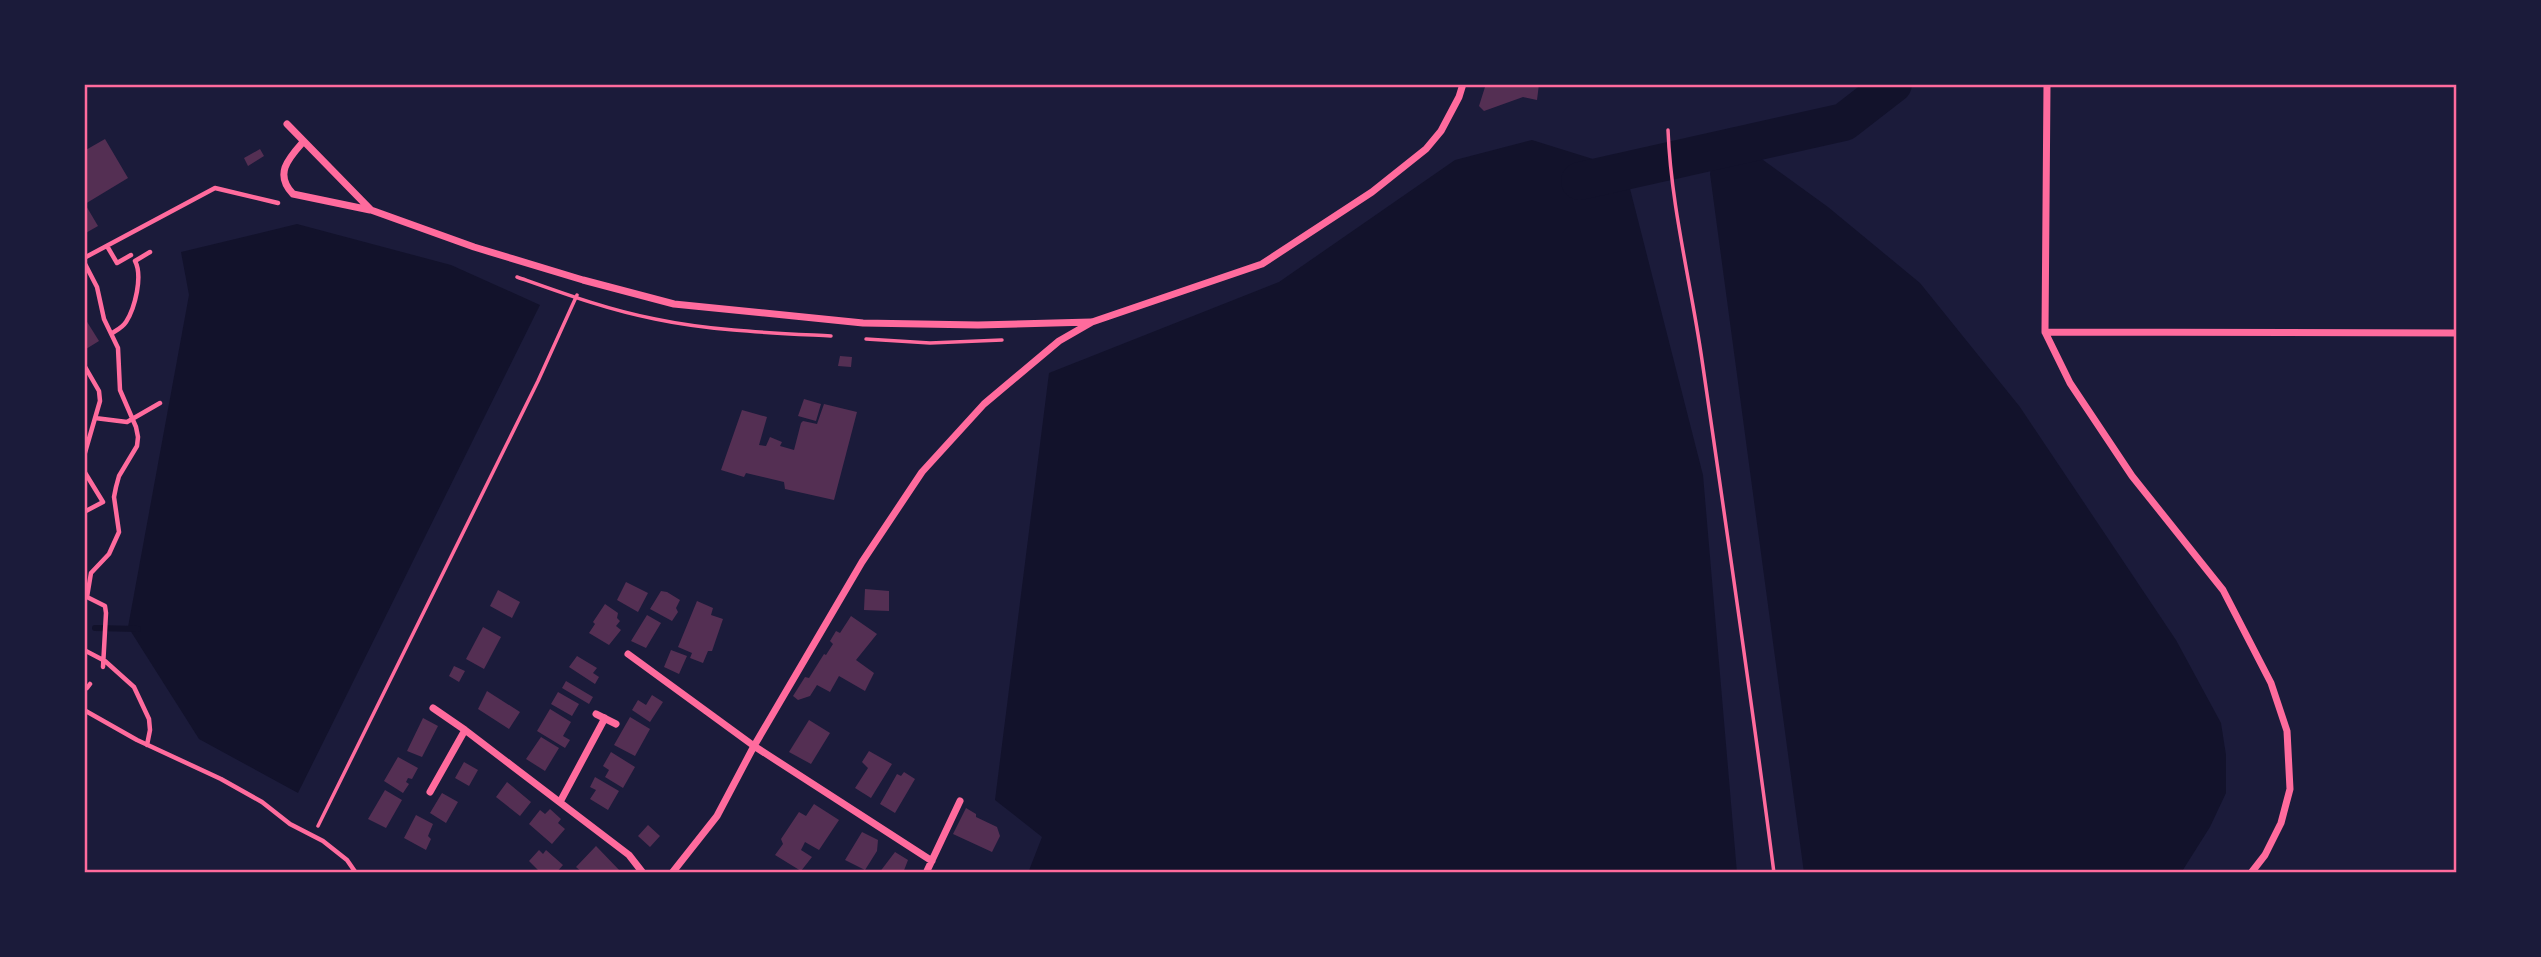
<svg xmlns="http://www.w3.org/2000/svg" width="2541" height="957" font-family="'Public Sans',sans-serif">
<style>
.water{fill:#12122b}
.lines{fill:none;stroke-linecap:round;stroke-linejoin:round}
.stream{stroke:#12122b;stroke-width:6}
.river{stroke:#12122b;stroke-width:38}
.building{fill:#542f53}
.path{stroke:#ff6b9d;stroke-width:3.5}
.service{stroke:#ff6b9d;stroke-width:4.5}
.minor{stroke:#ff6b9d;stroke-width:7}
.neatline{fill:none;stroke:#ff6b9d;stroke-width:2.5}
</style>
<rect width="100%" height="100%" fill="#1b1b3a"/>
<path class="water" d="M1532 140 1625 169 1703 475 1737 873H1028L1042 837 995 800 1049 373 1279 282 1455 160Z
M1748 149 1828 207 1920 283 2020 407 2176 640 2221 723 2226 755V793L2210 827 2181 873H1804L1710 174 1712 159Z
M297 224 451 265 540 305 298 793 199 739 128 627 189 295 181 252Z"/>
<g class="lines">
<path class="stream" d="M95 628 138 629"/>
<path class="river" d="M1580 181 1844 122 1893 84"/>
</g>
<path class="building" d="M1495 84H1539L1537 100 1523 97 1484 111 1479 106 1485 87Z
M105 139 128 178 85 204 98 226 84 234V151Z
M260 149 264 156 248 166 244 158Z
M84 317 99 341 86 349 84 345Z
M840 356 852 357 851 367 838 366Z
M804 399 821 404 816 421 798 416Z
M824 404 857 412 834 500 785 489 784 482 746 473 744 477 721 470 742 410 767 417 759 445 766 446 770 437 782 442 780 446 794 450 801 423 803 421 817 424Z
M626 582 648 593 638 612 617 600Z
M865 589 889 591V611L864 610Z
M498 590 520 602 512 618 490 606Z
M661 591 667 592 680 600 676 608 678 612 672 621 650 609Z
M697 601 713 608 711 615 723 619 712 651H708L703 663 690 658 692 653 678 647Z
M605 604 618 613 617 618 620 621 616 626 621 630 609 645 589 633 595 624 593 622Z
M647 615 661 623 646 648 631 641Z
M851 616 877 634 856 660 874 673 865 691 839 676 830 692 817 685 810 696 798 700 793 696 805 677 809 678 824 654 826 655 833 644 830 641 836 631 840 633Z
M483 627 501 637 484 669 466 659Z
M671 650 687 656 679 674 664 667Z
M577 656 597 668 593 673 599 677 595 684 569 667Z
M454 666 465 671 459 682 449 676Z
M566 681 593 697 589 704 562 688Z
M487 691 520 712 509 729 478 709Z
M558 692 579 704 572 716 551 704Z
M652 695 663 702 650 722 632 710 638 700 646 705Z
M550 709 571 722 563 736 570 740 565 748 537 731Z
M630 717 650 729 635 756 614 745Z
M423 718 438 726 422 757 407 751Z
M809 720 830 733 811 764 789 752Z
M541 737 559 748 545 771 526 759Z
M869 751 892 764 871 798 855 788 868 768 862 762Z
M611 752 635 767 623 788 605 777 609 770 603 766Z
M398 757 418 768 412 779 408 778 406 782 409 784 403 793 384 781Z
M464 762 478 770 469 786 455 778Z
M904 772 915 779 895 813 880 804 897 774 901 776Z
M595 777 619 791 608 810 590 799 596 790 590 787Z
M507 782 531 802 520 816 496 797Z
M385 790 402 800 386 828 368 819Z
M442 793 458 802 446 823 430 813Z
M814 804 839 820 819 850 805 842 801 850 812 857 801 871 775 855 783 844 781 839 799 812 806 816Z
M966 808 976 814V817L997 827 1000 836 992 852 953 834Z
M550 809 561 819 558 823 565 829 552 844 529 824 540 810 545 814Z
M416 815 433 824 428 836 431 839 426 850 404 838Z
M648 825 660 836 650 847 638 836Z
M862 832 878 840 877 851 865 870 845 860Z
M596 846 622 873H583L576 867Z
M539 850 543 854 546 850 563 865 556 873H541L529 861Z
M895 852 908 860 903 873H879Z"/>
<g class="lines">
<path class="path" d="M1668 130C1671 207 1691 283 1702 360 1727 531 1752 702 1774 873
M517 277C562 293 608 310 655 319 712 331 773 333 831 336
M866 339 930 343 1002 340
M318 826 538 381 577 295"/>
<path class="service" d="M107 246 117 263 131 255
M84 258 215 188 278 203
M84 262 97 287 104 319 118 348 120 390 136 427 138 437 137 446 119 476 116 487 114 497 119 532 109 554 91 573 87 597 105 606 106 613 103 667
M112 333C117 330 122 328 126 322 135 308 143 276 135 261L150 252
M84 365 99 391 100 401 84 456
M95 418 127 422 160 403
M84 471 103 502 84 512
M84 650 105 661 134 687 149 719 150 730 147 745
M87 688 90 684
M84 710 137 740 221 779 262 802 290 824 323 841 347 860 356 873"/>
<path class="minor" d="M2047 84 2045 332 2070 383 2132 476 2223 590 2271 683 2287 731 2290 789 2281 823 2265 855 2251 873
M287 124 371 210 474 247 583 280 674 304 863 323 978 325 1091 322
M303 142C288 159 274 174 293 194L370 210
M2045 332 2457 333
M628 654 754 746 932 861
M433 708 465 730 629 855 643 873
M596 714 616 724
M430 792 465 730
M560 802 605 718
M672 873 717 816 754 746 862 562 922 472 984 404 1059 341 1092 322 1262 264 1372 192 1426 149 1441 131 1459 97 1463 84
M926 873 960 801"/>
</g>
<rect width="2541" height="957" fill="none" stroke="#1b1b3a" stroke-width="172"/>
<rect x="86" y="86" width="2369" height="785" class="neatline"/>
</svg>
